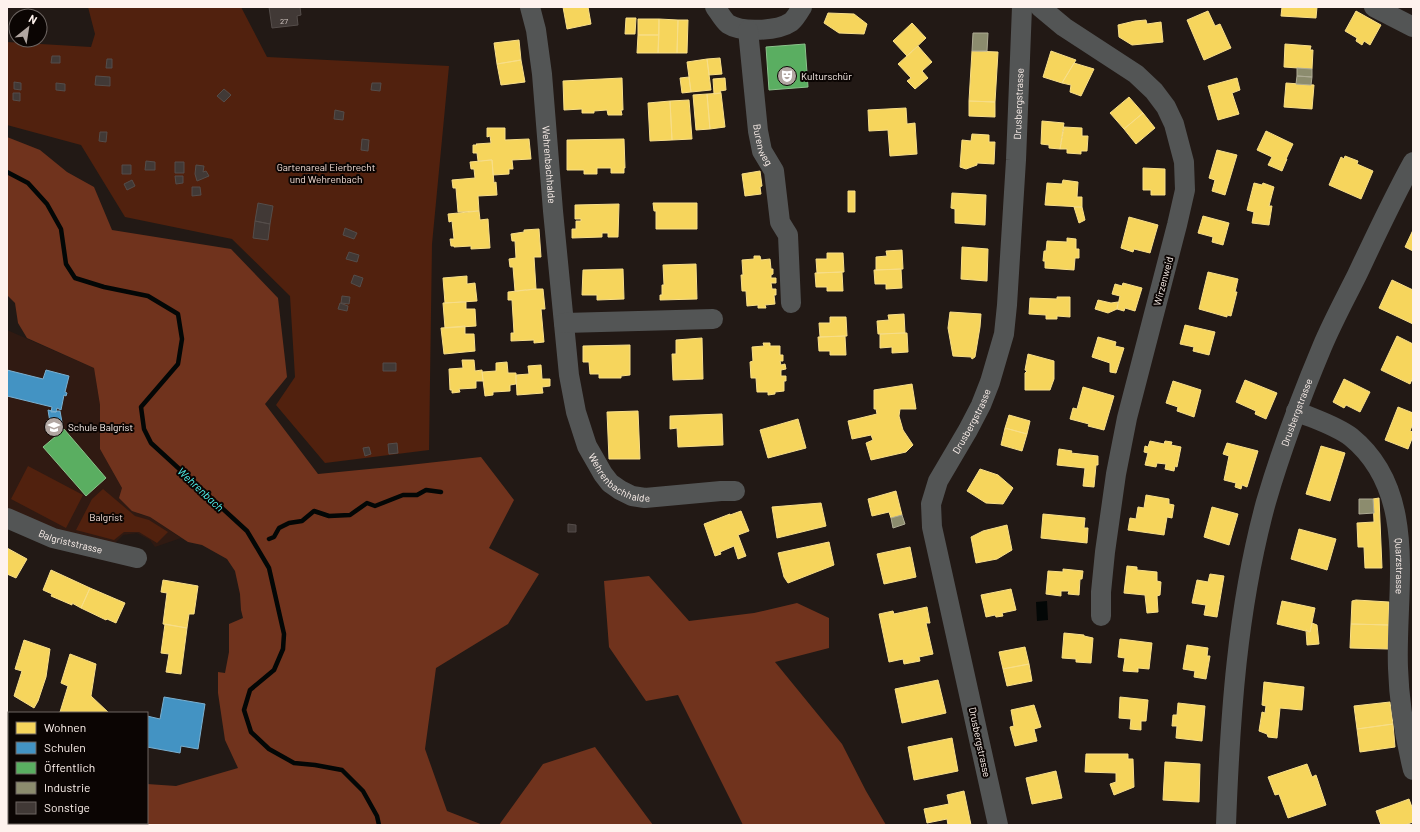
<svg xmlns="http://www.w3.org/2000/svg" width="1420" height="832" font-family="Barlow,sans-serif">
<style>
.built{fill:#301a12}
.green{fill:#51210e}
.forest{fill:#70331d}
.water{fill:#030706}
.homes{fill:#f6d55c;stroke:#f8de88}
.schools{fill:#4393c3;stroke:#7bb0d0}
.public{fill:#5aae61;stroke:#8bc28b}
.industry{fill:#8c8c6e;stroke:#aeab94}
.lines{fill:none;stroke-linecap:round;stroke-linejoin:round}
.stream{stroke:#030706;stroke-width:4.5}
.building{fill:#413936;stroke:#554d4a}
.minor{stroke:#535555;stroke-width:20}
.labels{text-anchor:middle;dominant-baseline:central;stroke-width:4;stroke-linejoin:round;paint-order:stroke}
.number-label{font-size:8px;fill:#cfc4bf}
.poi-label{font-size:10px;fill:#fef2ed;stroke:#0b0503;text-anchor:start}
.street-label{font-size:10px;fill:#fef2ed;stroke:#0b0503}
.park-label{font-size:10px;fill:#f4ded6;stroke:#0b0503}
.water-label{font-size:11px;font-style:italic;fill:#50f3ee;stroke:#0b0503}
</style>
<rect width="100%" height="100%" fill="#221915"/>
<path class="built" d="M7 330 94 368 100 405V449L122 488 139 514 150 517 181 538 155 547 150 540 137 533 123 535 114 544 80 536 40 523 7 508Z"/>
<path class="green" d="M88 7H241L267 57 449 66 432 244 429 450 325 463 276 405 295 377 290 296 232 239 125 217 81 145 7 125V42L91 47 95 34Z
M28 466 83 495 66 528 11 499Z
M103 489 135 516 149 520 168 532 157 543 139 532H124L114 540 76 530 92 499Z"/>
<path class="forest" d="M7 137 40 150 67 172 94 187 112 230 231 249 278 298 287 377 265 404 318 474 400 466 481 457 514 500 489 548 539 574 508 624 436 668 425 749 447 811 483 825H143V823H147V784L176 786 238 768 225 740 218 693V672L225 673 229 652V624L243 618 241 610 240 594 235 571 227 559 202 545 188 542 150 517 132 511 119 498 122 488 100 449V405L94 368 27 338 18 323 15 303 7 295Z
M649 576 689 621 754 613 797 603 829 618V648L775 662 842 744 866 791 886 825H743L678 695 646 701 609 647 604 581Z
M595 747 653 825H499L543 764Z"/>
<path class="water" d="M1047 601 1048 620 1037 621 1036 602Z"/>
<path class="homes" d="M563 7H588L591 24 567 29Z
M1282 7H1317L1316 18 1281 16Z
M1208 11 1215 26 1220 24 1231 48 1204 60 1187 20Z
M1356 11 1381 25 1370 45 1364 41 1362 45 1356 41 1357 38 1345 31Z
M828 13 854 14 867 24 864 34 839 33 824 23Z
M626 18H636L635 34H625Z
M638 19H659V35H638Z
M659 19 678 20 677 53H658Z
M678 20H688L687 53H677Z
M1146 20 1147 24 1161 22 1163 42 1132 45 1119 37 1118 25 1135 21Z
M912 23 926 38 907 56 893 41Z
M638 35H659L658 53H637Z
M519 40 521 60 497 64 494 43Z
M1285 44 1311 46 1310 50H1313L1312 69 1284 67Z
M918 46 932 62 922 71 928 78 915 89 907 81 911 78 898 64Z
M972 51 998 52 995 102 969 101Z
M1051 51 1076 60 1062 83 1043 77Z
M720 58 722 74 709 75 707 59Z
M707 59 711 90 691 92 687 62Z
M521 60 525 82 501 85 497 64Z
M1074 63 1094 69 1081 96 1070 92 1071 85 1062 83Z
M689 77 691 92 682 93 680 78Z
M622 78 623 110H621L622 115H608L607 110 594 111V113H582V109L564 110 563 81Z
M725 78 726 90 720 91 721 93 714 94 713 79Z
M1237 78 1240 90 1232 93 1239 114 1218 120 1208 86Z
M1286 83 1314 85 1312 109 1284 107Z
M721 93 725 127 710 129 707 94Z
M707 94 710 129 696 130 693 95Z
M1129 97 1143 113 1124 129 1110 113Z
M689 100 692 139 672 140 670 101Z
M670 101 672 140 650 141 648 103Z
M969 101 995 102V117L969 116Z
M906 108 907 124 915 123 917 154 890 156 888 130 869 131 868 110Z
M1143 113 1155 128 1136 144 1124 129Z
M1042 121 1064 123 1060 149 1049 148V145L1041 144Z
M1064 127 1082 128V136H1088L1087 151H1081V154L1067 153V149H1060Z
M487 128H505V140L529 139 531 159 512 160 513 169H509V174L493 175 492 160 478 161 477 153H473V145H477L476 144 491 143 490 136 487 137Z
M1266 131 1293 144 1286 159H1287L1282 171 1268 165 1272 157 1257 150Z
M972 134 989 135V142H995L994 164 977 163V165L966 169 960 167 962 140 971 141Z
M624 139 625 168H624V173H611V168H597V174H584V170H567V140Z
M1217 150 1237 155 1225 195 1212 191 1215 180 1209 178Z
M1345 156 1358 161 1357 164 1373 171 1361 199 1329 185 1341 157 1344 159Z
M492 160 494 183 496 182 497 195 478 196 479 211 458 212 456 188H453L452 180 475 178 474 169H471L470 162Z
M1143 168 1165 169V195H1151V190H1143Z
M760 171 762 186 760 187 761 194 745 196 742 174Z
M1063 180 1078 182 1077 197H1082V207L1045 205 1047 183 1062 184Z
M1254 183 1262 185 1263 183 1274 187 1269 206H1272L1269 225 1252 223 1254 212 1247 210Z
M848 191H855V212H848Z
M952 193 986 195 985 225 955 223V209L951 208Z
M653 203H697V229H656V211H654Z
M619 204 618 237H608V233H602V237L572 238V229H576V221H581V219H575V205Z
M1074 207H1082L1085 220 1079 223Z
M479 211 480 220 488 219 490 248 471 249V246L454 247V246H451L450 239H454L452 221 449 222 448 214Z
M1203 216 1229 223 1223 245 1212 242 1213 237 1198 233Z
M1129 217 1158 225 1150 253 1134 249 1133 252 1121 248Z
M539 229 541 257H534L536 289 515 291 513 267H510L509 259 516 258 515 241H512L511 234 524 232V230Z
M1413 230V251L1405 247Z
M1067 238 1076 239V249H1079V258H1075L1074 270 1045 268V261H1043L1044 251H1046L1047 241 1067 242Z
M962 247 988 249 987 281 961 279Z
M902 250 903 269 876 270V257L887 256 886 251Z
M827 253H843L844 272 817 273 816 259H827Z
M754 256H760L761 260 770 259 771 269H773V274L771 275V278H776V283H771L772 289H776V295H774L775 304 765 305 766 308H758V305L747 306 746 291H742L741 275H743L742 260 754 259Z
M696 264 697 299 660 300V295H662V285H664L663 265Z
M623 269 624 299 597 300V295H582L583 270Z
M901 269 902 288 886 289V284H875L874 270Z
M842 272 843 291H827V287H816L815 273Z
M1208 272 1238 279 1235 292H1237L1231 316 1227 315V317L1199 309Z
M467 276V284L475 283 477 301 445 303 443 278Z
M1392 280 1413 290V324L1379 308Z
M1123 283 1142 288 1135 311 1125 308 1124 311 1117 309 1120 296 1112 294 1115 284 1122 286Z
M536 289H543L545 309H541L544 342 534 343V340L511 341V333H514L512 300H508V292Z
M1057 297H1070V317L1057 316V319H1046V315L1029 314 1030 298 1057 299Z
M1098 300 1111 303 1118 302 1117 309 1108 313 1095 309Z
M466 302V309H475L476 326 445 328 443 303Z
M950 312 981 314 980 327 975 357 972 359 971 357 953 356 948 328Z
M904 314 905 333 878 334 877 321 889 320 888 315Z
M830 317H846L847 336 820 337 819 323H830Z
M1185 325 1215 332 1209 355 1193 351 1194 347 1180 344Z
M465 326V334H474L475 351 444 354 441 328Z
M905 333H907L908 352 892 353V347L880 348V334Z
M845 336 846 355H830V351H819L818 337Z
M1397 336 1413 344V377L1410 384 1381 370Z
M1098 337 1116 342 1115 346 1124 348 1116 373 1110 372V363L1092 357Z
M702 338 703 379 673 380 672 354H676V340Z
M763 343H770V346H780V355H783V361H780L781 365 785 364 786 369 781 370V376H786V381H784V391L775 392V394L768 395V392H757L756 378H751L750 362 753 361 752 347 764 346Z
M630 345V375L621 376V378H599V374H590L589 362H583V346Z
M1028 354 1054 361V379L1050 390H1025V373L1027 371 1025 370Z
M462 360H474L475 371 482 370 483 381H476V388L459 389 460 392 452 393V390H450L449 369 463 368Z
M507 362 508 373H516V384L510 385V391L493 392V395L485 396 482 372 496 371V363Z
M541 365 542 379H550V386L542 387 543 393 517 395 516 375 529 374 528 366Z
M1344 379 1370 392 1360 412 1346 405 1344 408 1333 402Z
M1245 380 1277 393 1266 419 1255 414 1256 411 1236 402Z
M1173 381 1201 390 1194 417 1177 411 1178 407 1166 403Z
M912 384 916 409H900L899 416 903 430 913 445 906 452 871 460 866 443 873 440 871 435 852 439 848 421 877 414 876 409H874V390Z
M1083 387 1114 396 1104 430 1088 426 1089 424 1070 419 1073 408 1077 409Z
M1398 407 1413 413V423L1410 431 1413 432V436L1408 449 1385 440Z
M638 411 640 459H609L607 412Z
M722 414 723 445 678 447 677 428 670 429V416Z
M1009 415 1030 421 1027 434 1005 428Z
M798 419 806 448 768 458 760 430Z
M1005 428 1027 434 1022 451 1001 445Z
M1150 441 1164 444 1165 441 1172 442 1171 445 1181 447 1177 467 1175 466 1174 471 1165 469 1166 464 1157 463 1156 467 1145 465 1148 453 1144 452 1145 446 1148 447Z
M1227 443 1258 451 1247 487 1242 485 1241 489 1235 487 1236 483 1224 480 1229 456 1223 454Z
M1321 446 1345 453 1330 501 1306 494Z
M1059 449 1072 451 1071 453 1098 456V465H1096L1094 487 1083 486 1085 468 1057 465Z
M980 469 998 475 1013 488 1003 504 986 503 967 491Z
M896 491 902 515 891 518 889 512 872 516 868 499Z
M1146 495 1169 499V504L1174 505 1172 518 1167 517 1164 535 1128 530 1130 518 1136 519 1138 507 1144 508Z
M1379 498 1382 568H1365L1364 547H1358L1357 523 1374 522 1373 499Z
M821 503 826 526 777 538 772 507Z
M1212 507 1238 514 1229 545 1204 537Z
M741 511 749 531 738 535 746 556 738 559 734 546 720 552 721 554 715 556 704 524 730 514V515Z
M1043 514 1085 518 1084 528H1088L1087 543 1041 538Z
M1007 525 1012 550 997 559 976 563 971 537 983 531Z
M1299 529 1336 539 1327 570 1291 559Z
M829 542 834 565 788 583 784 577 778 553Z
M910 547 916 577 884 584 877 554Z
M7 548 27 559 16 578 7 574Z
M1127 566 1137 567V570L1157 572V581L1161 582 1160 595 1157 596 1158 612 1147 613 1145 595 1124 593Z
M1063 569 1083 571 1082 579H1080L1079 595 1068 594 1069 591H1061V596L1046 594 1048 571 1063 572Z
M51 570 90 588 81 608 72 603V605L51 596 52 594 43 590Z
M1210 574 1224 576 1217 617 1204 615 1206 605 1192 603 1197 580 1208 582Z
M163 580 198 586 194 614H189L187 628 163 624 167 593 161 592Z
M90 588 125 603 116 623 107 619 106 620 81 608Z
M1011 589 1016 610 1002 613 1003 616 996 617 995 615 986 617 981 595Z
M1356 600 1389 602V625L1351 624 1352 601Z
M1282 601 1315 608 1310 632 1277 624Z
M927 607 930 623H926L933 654 919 657 920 661 904 664 903 659 889 662 879 614 893 611 894 614Z
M1312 623 1317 625 1319 644 1307 645 1306 630 1310 632Z
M165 624 187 628 181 674 166 672 169 654 161 653Z
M1351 624 1389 625 1388 649 1350 648Z
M1064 633 1084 635V636L1093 638 1091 663 1076 662V659L1062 658Z
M1120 639 1152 643 1149 669 1138 668V672L1123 671 1125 658 1118 657Z
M24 640 50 649 46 677 38 701 34 708 14 696 22 671 15 669Z
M1187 645 1208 648 1207 656H1210L1206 679 1194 677 1195 671 1183 669Z
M1025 647 1029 664 1003 669 999 652Z
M70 654 96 664 91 696 109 713 60 712 68 686 61 683Z
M1029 664 1032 681 1007 686 1003 669Z
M938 680 946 713 902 723 895 689Z
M1264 682 1304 687 1302 710 1280 708 1277 738 1268 737 1267 734 1259 731 1262 712 1265 713 1266 706 1262 705Z
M1120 697 1148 700 1146 721H1141V730L1130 729 1131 719 1119 718Z
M1390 702 1393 724 1357 729 1354 706Z
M1178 703 1205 706 1202 741 1176 738 1177 726H1172L1173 715H1177Z
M1034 705 1041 727 1034 729 1037 741 1015 746 1010 727 1014 726 1011 710Z
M1393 724 1395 747 1360 752 1357 729Z
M952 738 958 771 914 780 908 747Z
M1086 754H1128V759H1133L1134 787 1114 795 1110 784 1116 782V773L1085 772Z
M1165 762 1200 764 1199 802 1163 800Z
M1307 764 1312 777 1316 775 1326 805 1288 818 1279 794 1275 795 1268 777Z
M1056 771 1062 798 1032 804 1026 778Z
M964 791 971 825H948L947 819 927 823 924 809 949 804 947 795Z
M1409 799 1413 810V822L1405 825H1381L1376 811Z
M96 823H125L123 825H98Z"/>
<path class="schools" d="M7 370 43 379 46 370 69 376 65 392 67 393 66 396 64 395 61 410 57 408 56 412H51L52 407 7 396Z
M48 410 56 412 57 411H60L63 428 57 432 56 431 52 435Z
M164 697 205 704 198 749 181 746 180 753 147 747V716L160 719Z"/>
<path class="public" d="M805 44 808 87 769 90 766 47Z
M64 429 106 478 86 496 43 447 56 436 53 433 56 431 59 434Z"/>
<path class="industry" d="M973 33H988L987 51H972Z
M1297 68 1312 69V77L1297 76Z
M1297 76 1312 77 1311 85 1296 84Z
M1359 499H1373L1374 513 1359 514Z
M902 515 905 524 893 528 891 518Z"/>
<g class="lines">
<path class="stream" d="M7 172 28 183 47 204 61 229 66 264 75 278 104 287 148 296 178 314 182 339 178 364 141 407 144 429 151 443 247 531 253 541 269 568 284 634 283 649 274 670 250 690 244 710 251 732 269 749 294 763 315 765 342 770 363 791 377 816 379 825
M269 539 274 537 279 528 289 523 302 521 314 511 329 516 350 515 367 503 375 506 403 495H417L426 490 441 492"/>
</g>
<path class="building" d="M269 7H300L301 15 297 16 298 25 272 28Z
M52 56H60V63H51Z
M107 59H112V68H106Z
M96 76 110 77V86L95 85Z
M14 82 21 83V90L14 89Z
M56 83 65 84V91L56 90Z
M372 83H381L380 91 371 90Z
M224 89 231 95 224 102 217 96Z
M13 93H20V101L13 100Z
M335 110 344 112 343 120 334 119Z
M100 132H107L106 142 99 141Z
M362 139 369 140 368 151 361 150Z
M146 161 155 162V170H145Z
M175 162H184V173H175Z
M122 165H131V174H122Z
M196 165 204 166 203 172 206 171 209 176 197 181 195 174Z
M175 176H183V183L176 184Z
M132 180 135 186 127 190 124 184Z
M192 187H200L201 195 192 196Z
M258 203 273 206 270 224 255 221Z
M255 221 270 224 268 240 253 238Z
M345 228 357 233 354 239 343 235Z
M349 252 359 255 357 262 346 259Z
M354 275 363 278 360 287 351 283Z
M342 296 350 297 349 304 341 303Z
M340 303 348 306 347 311 338 309Z
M383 363H396V371H383Z
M397 443 398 453 389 454 388 444Z
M369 447 371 454 365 456 363 448Z
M568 524 576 525V532H568Z"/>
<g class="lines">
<g class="minor">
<path id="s1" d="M530 7 536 30 542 74 553 211 569 375 576 412 587 446 603 474 610 483 620 490 632 496 645 498 721 491H735"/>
<path d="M715 7C719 12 723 20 728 24 742 33 778 31 791 22 795 19 799 12 802 7"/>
<path d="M1040 7 1064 27 1136 74 1154 91 1166 107 1174 124 1184 162 1185 190 1177 225 1127 418 1116 474 1105 552 1101 592V616"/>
<path d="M1374 7 1413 27"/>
<path id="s2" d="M748 30 758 131 762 151 774 171 780 222 788 235 791 303"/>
<path d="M564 323 713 319"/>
<path id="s3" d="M1296 411C1314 419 1335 425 1351 437 1420 493 1395 591 1398 668 1399 702 1405 737 1413 770"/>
<path id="s4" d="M7 518 53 538 137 558"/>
<path d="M7 784 9 785"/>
<path d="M65 823 67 825"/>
<path id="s5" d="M998 825 932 527 931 504 938 481 968 430 981 405 990 382 1004 334 1007 305 1016 160 1022 7"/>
<path id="s6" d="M1226 825C1230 717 1237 608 1266 502 1281 451 1301 397 1322 347 1332 323 1345 299 1357 275 1375 237 1393 198 1413 162"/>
</g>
</g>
<defs>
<symbol id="theatre-disc" viewBox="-11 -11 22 22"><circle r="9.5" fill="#b1a6a1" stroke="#0b0503"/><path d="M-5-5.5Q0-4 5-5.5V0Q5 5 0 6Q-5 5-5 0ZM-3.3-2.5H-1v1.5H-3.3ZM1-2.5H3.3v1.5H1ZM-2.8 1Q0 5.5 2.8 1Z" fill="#fff"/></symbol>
<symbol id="school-disc" viewBox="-11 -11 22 22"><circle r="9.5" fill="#b1a6a1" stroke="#0b0503"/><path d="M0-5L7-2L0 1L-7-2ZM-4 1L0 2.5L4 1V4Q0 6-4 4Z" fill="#fff"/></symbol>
</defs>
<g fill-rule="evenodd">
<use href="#theatre-disc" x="776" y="65" width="22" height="22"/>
<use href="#school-disc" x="43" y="416" width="22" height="22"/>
</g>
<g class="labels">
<g class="number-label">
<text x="284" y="21">27</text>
</g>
<g class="poi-label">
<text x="801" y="76">Kulturschür</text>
<text x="68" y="427">Schule Balgrist</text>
</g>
<g class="street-label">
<text stroke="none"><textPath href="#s5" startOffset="745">Drusbergstrasse</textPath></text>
<text stroke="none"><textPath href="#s2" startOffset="116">Burenweg</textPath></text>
<text stroke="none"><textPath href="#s1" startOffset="159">Wehrenbachhalde</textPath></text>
<text transform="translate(1163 281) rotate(-75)">Wirzenweid</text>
<text stroke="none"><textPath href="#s6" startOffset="421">Drusbergstrasse</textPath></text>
<text stroke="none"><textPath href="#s5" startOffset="421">Drusbergstrasse</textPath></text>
<text stroke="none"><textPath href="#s1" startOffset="492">Wehrenbachhalde</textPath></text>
<text stroke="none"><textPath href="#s4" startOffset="68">Balgriststrasse</textPath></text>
<text stroke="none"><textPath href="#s3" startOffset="204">Quarzstrasse</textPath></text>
<text transform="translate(980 742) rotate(78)">Drusbergstrasse</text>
</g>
<g class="park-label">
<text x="326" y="167">Gartenareal Eierbrecht<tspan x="326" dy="12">und Wehrenbach</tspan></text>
<text x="106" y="517">Balgrist</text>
</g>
<g class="water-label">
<text transform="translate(201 489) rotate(43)">Wehrenbach</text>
</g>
</g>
<rect width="1420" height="832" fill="none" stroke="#fef2ed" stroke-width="16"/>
<rect x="8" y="712" width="140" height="112" fill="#0b0503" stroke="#6c6461"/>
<rect x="16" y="722" width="20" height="12" fill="#f6d55c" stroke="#6c6461"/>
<text x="44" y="732" font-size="12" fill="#fef2ed">Wohnen</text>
<rect x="16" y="742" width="20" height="12" fill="#4393c3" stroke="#6c6461"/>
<text x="44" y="752" font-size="12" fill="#fef2ed">Schulen</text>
<rect x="16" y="762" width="20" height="12" fill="#5aae61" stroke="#6c6461"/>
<text x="44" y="772" font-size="12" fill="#fef2ed">Öffentlich</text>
<rect x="16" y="782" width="20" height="12" fill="#8c8c6e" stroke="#6c6461"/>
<text x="44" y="792" font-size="12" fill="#fef2ed">Industrie</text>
<rect x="16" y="802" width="20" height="12" fill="#413936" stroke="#6c6461"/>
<text x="44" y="812" font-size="12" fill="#fef2ed">Sonstige</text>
<g transform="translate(28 28) rotate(30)"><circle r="19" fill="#0b0503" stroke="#6c6461"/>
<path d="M0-3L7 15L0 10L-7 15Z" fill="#b1a6a1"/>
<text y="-6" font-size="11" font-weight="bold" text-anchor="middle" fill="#fef2ed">N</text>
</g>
</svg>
